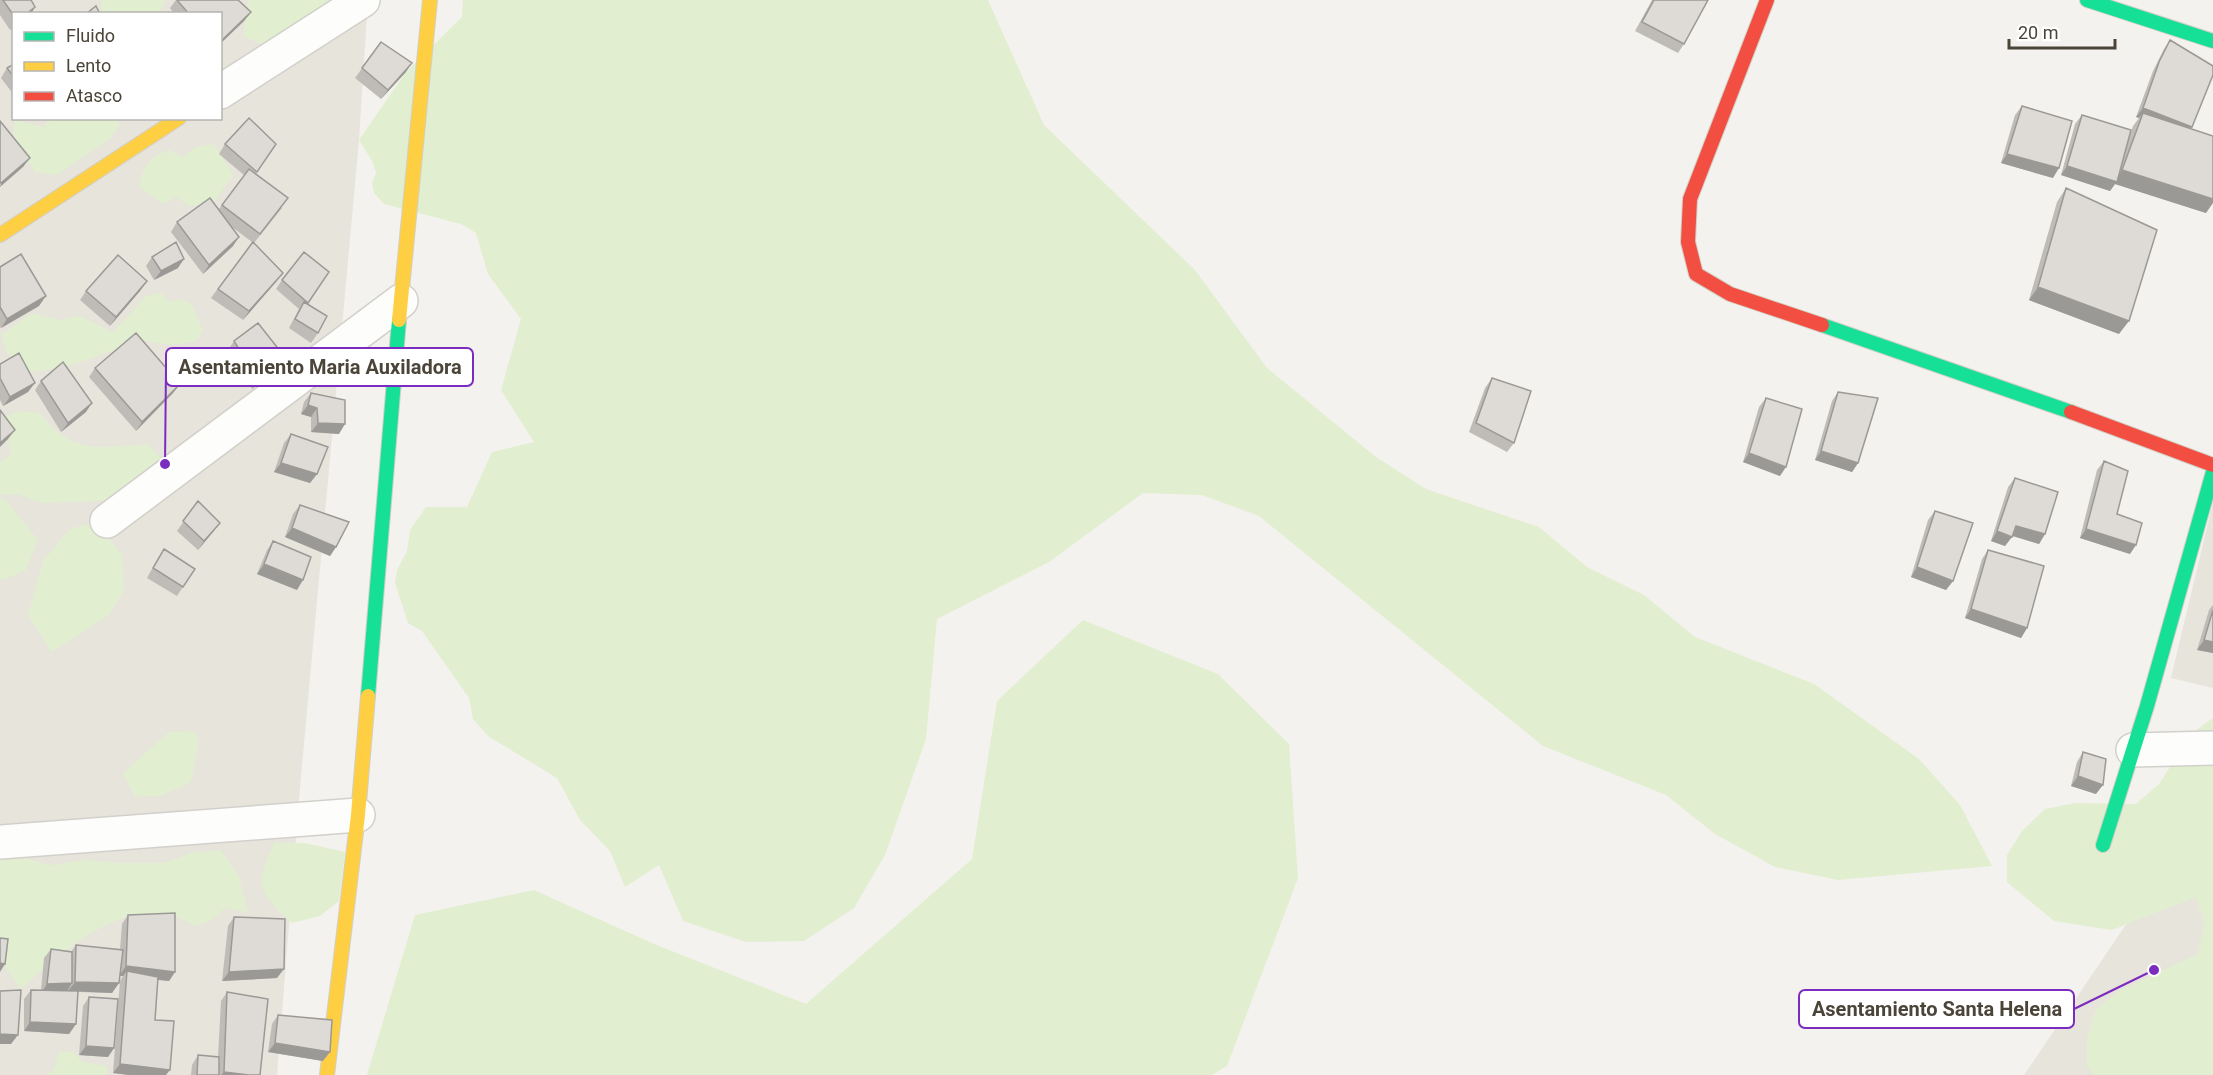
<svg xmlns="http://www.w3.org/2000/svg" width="2213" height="1075" font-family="Roboto,sans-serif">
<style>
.residential{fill:#e7e4dc;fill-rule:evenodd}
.green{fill:#e1eecf}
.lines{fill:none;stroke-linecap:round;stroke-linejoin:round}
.street-casing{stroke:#d2d0cb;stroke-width:36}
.fast-casing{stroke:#d3cfc5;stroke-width:16}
.slow-casing{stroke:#d3cfc5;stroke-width:16}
.jam-casing{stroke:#d3cfc5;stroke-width:16}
.street{stroke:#fdfdfc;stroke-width:33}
.fast{stroke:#16e098;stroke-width:14}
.slow{stroke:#ffcf43;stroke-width:14}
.jam{stroke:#f24e42;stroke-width:14}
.wall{fill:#bfbcb8}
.shaded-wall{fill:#9b9996}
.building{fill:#dedbd6;stroke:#9b9996;stroke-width:1.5}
.leader{fill:none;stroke:#7b2cbf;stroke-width:2}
.callout-dot{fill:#7b2cbf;stroke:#fff;stroke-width:2}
.callout{fill:#fff;stroke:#7b2cbf;stroke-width:2}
.callout-label{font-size:20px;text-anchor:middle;font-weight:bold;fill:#4b4439}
</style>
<rect width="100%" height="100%" fill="#f4f2ee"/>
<path class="residential" d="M0 0H368L359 140 300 788 277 1075H0ZM14 14H220V118H14Z
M2213 502V688L2171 678Z
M2213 859V1075H2024L2167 864Z"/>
<path class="green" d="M102 0H165L160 13H101Z
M248 0H347L266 46 243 36Z
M463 0H988L1044 125 1195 270 1267 368 1376 457 1426 489 1539 527 1587 567 1644 595 1695 637 1814 684 1919 759 1960 805 1992 866 1838 880 1775 867 1715 834 1666 795 1543 746 1259 516 1202 495 1143 493 1049 562 937 619 926 739 885 855 854 908 804 941 746 942 683 921 659 865 625 887 610 851 580 820 557 778 488 736 473 719 469 698 422 631 408 623 395 583 397 570 407 551 410 530 426 507H467L492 452 534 442 501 390 521 319 488 274 476 233 461 224 384 204 374 193 372 183 376 173 372 161 359 140 406 72 462 17Z
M50 118 117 119 120 124 111 138 57 175 35 172 13 136 15 120 43 127Z
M214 144 233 175 213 204 189 206 176 197 163 204 139 187C143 167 149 157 169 150L182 157 196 147Z
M161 293 170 302 179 299 191 303 203 330 196 341C175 346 160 345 140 339 101 355 71 369 28 372L8 355 1 335 32 313 59 320 80 316 113 333 146 296Z
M18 411 40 413C71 455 101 448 148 444L167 465 116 500 42 503 17 494 0 495V462L11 454 2 419Z
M0 499H5L38 540 26 570 4 580 0 579Z
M95 522 122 554 124 590 109 615 52 652 28 615 43 561 70 529Z
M1083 620 1218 674 1289 744 1298 878 1227 1066 1212 1075H367L415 915 534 890 654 944 806 1004 972 859 997 701Z
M2213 718V1075H2094L2087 1065V1037L2096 1009 2119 991 2198 954 2204 923 2196 897 2112 930 2054 921 2007 882V855L2022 831 2045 809 2075 803 2136 804 2159 784 2192 733Z
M193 731 199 739 191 782 161 796 135 797 123 773 169 732Z
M274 843H305L345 852 339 901 320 916 292 923C257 891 255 887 274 843Z
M221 850 239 877 248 912 225 908 212 920 196 926C187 922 176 915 166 914 110 906 59 955 21 989L0 959V860L24 858 50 865 85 860 117 863H165L191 853Z
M59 1052H73L83 1062 107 1066 108 1075H46L54 1070Z"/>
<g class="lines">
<defs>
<path id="street" d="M220 92 363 0
M107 521 401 301
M2133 750 2213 748
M0 842 358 815"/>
<path id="fast" d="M2087 0 2213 41
M1822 325 2071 412
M368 696 399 320
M2103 845 2147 706 2213 472"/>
<path id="slow" d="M0 235 179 118
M399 320 430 0
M327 1075 358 815 368 696"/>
<path id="jam" d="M1767 0 1690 199 1688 242 1696 274 1730 294 1822 325
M2071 412 2213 465"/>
</defs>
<use href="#street" class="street-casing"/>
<use href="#fast" class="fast-casing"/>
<use href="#slow" class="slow-casing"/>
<use href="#jam" class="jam-casing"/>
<use href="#street" class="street"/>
<use href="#fast" class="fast"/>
<use href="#slow" class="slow"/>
<use href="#jam" class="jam"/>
</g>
<path class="wall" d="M0 0H31L14 14V27L10 30 0 15Z
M176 0H238L251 12 244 21 220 44V14H174L170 8Z
M1652 0H1707L1684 44 1678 53 1635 31Z
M2170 40 2190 129 2206 213 2115 184 2110 191 2061 175 2075 124 2082 115 2129 138 2133 126 2139 118 2136 117 2153 71 2164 49Z
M381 42 406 72 381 99 355 78Z
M14 64V95L1 78 7 68Z
M2022 106 2053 178 2001 163 2015 115Z
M225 144H276L256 174 282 208 254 243 276 282 243 320 211 298 252 242 232 227 233 246 203 274 171 232 177 222 219 209 244 175 219 154Z
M2066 188 2119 334 2029 300 2057 202Z
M152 257 178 268 154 280 146 266Z
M0 267 39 306 1 328 0 327Z
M329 272 307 304 318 333 311 343 289 328 299 309 276 289 282 280Z
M147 281 140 291 110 326 80 300 86 291Z
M234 341 284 356 278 365 252 389 228 350Z
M0 364 28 392 3 406 0 400Z
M95 368 180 384 173 393 136 431 89 377Z
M1492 378 1514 443 1507 452 1469 432 1485 388Z
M41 381 86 412 61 432 35 390Z
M1838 392 1858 463 1852 472 1815 460 1832 401Z
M311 393 339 434 311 432V417L301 414 304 402Z
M1766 398 1780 476 1743 462 1759 407Z
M291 434 317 474 310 483 274 472 284 443Z
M2104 461 2117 514 2130 554 2080 538 2097 470Z
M2015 478 2045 534 2039 544 2012 536 2005 546 1991 541 2008 487Z
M198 501 213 532 198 550 177 531Z
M300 505 336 547 330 556 285 537 293 514Z
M1935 511 1953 581 1946 590 1911 577 1928 520Z
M273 541 297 590 257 574 267 550Z
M164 549 183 587 177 596 147 578 158 558Z
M1988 550 2027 628 2021 638 1965 618 1982 559Z
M2213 605V653L2197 650 2209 610Z
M2083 752 2096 794 2071 786 2077 762Z
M128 915 175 972 169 981 157 980 155 1020 166 1075H129L113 1073 120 981 123 976H120L119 983 112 993 78 992 76 1024 69 1034 24 1031V999L31 990H41L44 958 51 949 71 952 76 945 120 950 122 924Z
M234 917 277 978 222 981 228 926Z
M227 992 260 1075H191L192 1065 198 1055 218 1057 221 1001Z
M89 997 114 1048 108 1057 79 1055 83 1006Z
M278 1015 323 1061 268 1052 272 1024Z"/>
<path class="shaded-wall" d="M35 7 31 14H26Z
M251 12 244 21 220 44V42Z
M412 63 406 72 381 99 388 90Z
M2143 108 2192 127 2185 136 2143 113 2139 118 2136 117Z
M2007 154 2059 168 2053 178 2001 163Z
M30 158 23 167 0 187 1 183Z
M2067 166 2114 181 2122 170 2213 199V203L2206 213 2115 184 2110 191 2061 175Z
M239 237 233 246 203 274 209 265Z
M184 259 178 268 154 280 161 271Z
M283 273 276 282 243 320 249 311Z
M147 281 140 291 110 326 116 317Z
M2038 287 2129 321 2119 334 2029 300Z
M46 296 39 306 1 328 7 319Z
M284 356 278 365 252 389 258 380Z
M35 383 28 392 3 406 10 397Z
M180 384 173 393 136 431 142 422Z
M92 403 86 412 61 432 68 423Z
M308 405 317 408 311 417 301 414Z
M318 423 345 424 339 434 311 432Z
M15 430 8 439 0 447V443Z
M1821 451 1858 463 1852 472 1815 460Z
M1749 453 1786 467 1780 476 1743 462Z
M281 463 317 474 310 483 274 472Z
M220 523 213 532 198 550 204 541Z
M2016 526 2045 534 2039 544 2010 535Z
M292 528 336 547 330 556 285 537Z
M2086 529 2136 545 2130 554 2080 538Z
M1997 531 2012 537 2005 546 1991 541Z
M264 564 303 580 297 590 257 574Z
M1917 567 1953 581 1946 590 1911 577Z
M1971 609 2027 628 2021 638 1965 618Z
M2204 640 2213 642V653L2197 650Z
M2078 776 2103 785 2096 794 2071 786Z
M0 963 5 964 0 972Z
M126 966 175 972 169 981 126 976 127 971 123 976H119Z
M284 969 277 978 222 981 229 972Z
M75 982 119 983 112 993 68 991Z
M72 983 66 993H41L47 984Z
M30 1022 76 1024 69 1034 24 1031Z
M0 1034 18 1035 11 1044H0Z
M275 1043 330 1052 323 1061 268 1052Z
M86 1046 114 1048 108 1057 79 1055Z
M120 1064 170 1070 166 1075H129L113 1073Z
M224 1072 249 1075H221Z"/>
<path class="building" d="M3 0H31L35 7 26 14H14V16Z
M177 0H238L251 12 220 42V14H189Z
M1654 0H1708L1684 44 1642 22Z
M96 6 100 14H86Z
M2170 40 2213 66V75L2192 127 2143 108 2159 62Z
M381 42 412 63 388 90 362 68Z
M14 64V77L7 68Z
M2022 106 2072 121 2059 168 2007 154Z
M2143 113 2213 136V199L2122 170Z
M2082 115 2131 130 2117 182 2067 166Z
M249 118 276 144 257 172 225 144Z
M0 121 30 158 1 183 0 182Z
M249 169 288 198 260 234 222 205Z
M2066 188 2157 230 2129 321 2038 287Z
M210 198 239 237 209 265 177 222Z
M176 242 184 259 161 271 152 257Z
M253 242 283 273 249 311 218 289Z
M304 252 329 272 308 303 282 280Z
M21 254 46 296 7 319 0 307V267Z
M118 255 147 281 116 317 86 291Z
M304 302 327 316 318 333 295 319Z
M258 323 284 356 258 380 234 341Z
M136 333 180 384 142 422 95 368Z
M19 353 35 383 10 397 0 378V364Z
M63 362 92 403 68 423 41 381Z
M1492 378 1531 391 1514 443 1476 423Z
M1838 392 1878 398 1858 463 1821 451Z
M311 393 345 400V424L318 423 317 408 308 405Z
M1766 398 1802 409 1786 467 1749 453Z
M0 410 15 430 0 443Z
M291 434 328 447 317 474 281 463Z
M2104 461 2128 471 2117 514 2142 523 2136 545 2086 529Z
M2015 478 2058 492 2045 534 2016 526 2012 537 1997 531Z
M198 501 220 523 204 541 183 521Z
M300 505 349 522 336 547 292 528Z
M1935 511 1973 523 1953 581 1917 567Z
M273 541 311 557 303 580 264 564Z
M164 549 195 569 183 587 153 568Z
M1988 550 2044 566 2027 628 1971 609Z
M2213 610V642L2204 640Z
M2083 752 2106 759 2103 785 2078 776Z
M175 913V972L126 966 128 915Z
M234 917 285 919 284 969 229 972Z
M0 938 8 939 5 964 0 963Z
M76 945 123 950 119 983 75 982Z
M51 949 72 952V983L47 984Z
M127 971 158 977 155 1020 174 1021 170 1070 120 1064Z
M21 990 18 1035 0 1034V991Z
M31 990 78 991 76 1024 30 1022Z
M227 992 268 999 260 1075H249L224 1072Z
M89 997 118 999 114 1048 86 1046Z
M278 1015 332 1020 330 1052 275 1043Z
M198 1055 219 1057V1075H197Z"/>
<path class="leader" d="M165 464L166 367M2154 970L2074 1009"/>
<g class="callout-dot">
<circle cx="165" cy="464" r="6"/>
<circle cx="2154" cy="970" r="6"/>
</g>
<g class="callout">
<rect x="166" y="348" width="307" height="38" rx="6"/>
<rect x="1799" y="990" width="275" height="38" rx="6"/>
</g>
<g class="callout-label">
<text x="320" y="374">Asentamiento Maria Auxiladora</text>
<text x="1937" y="1016">Asentamiento Santa Helena</text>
</g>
<rect x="12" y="12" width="210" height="108" fill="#ffffff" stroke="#b7b4b0" stroke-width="1.5"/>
<rect x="24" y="32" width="30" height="9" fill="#16e098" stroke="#b7b4b0" stroke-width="1.5"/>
<text x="66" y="42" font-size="18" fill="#4b4439">Fluido</text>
<rect x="24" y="62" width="30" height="9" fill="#ffcf43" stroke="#b7b4b0" stroke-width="1.5"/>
<text x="66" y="72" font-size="18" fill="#4b4439">Lento</text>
<rect x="24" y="92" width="30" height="9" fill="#f24e42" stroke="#b7b4b0" stroke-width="1.5"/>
<text x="66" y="102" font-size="18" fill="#4b4439">Atasco</text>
<path d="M2009 39v9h106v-9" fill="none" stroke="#4b4439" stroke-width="3"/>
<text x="2018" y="39" font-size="18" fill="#4b4439" stroke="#ffffff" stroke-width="4.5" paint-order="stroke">20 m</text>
</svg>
